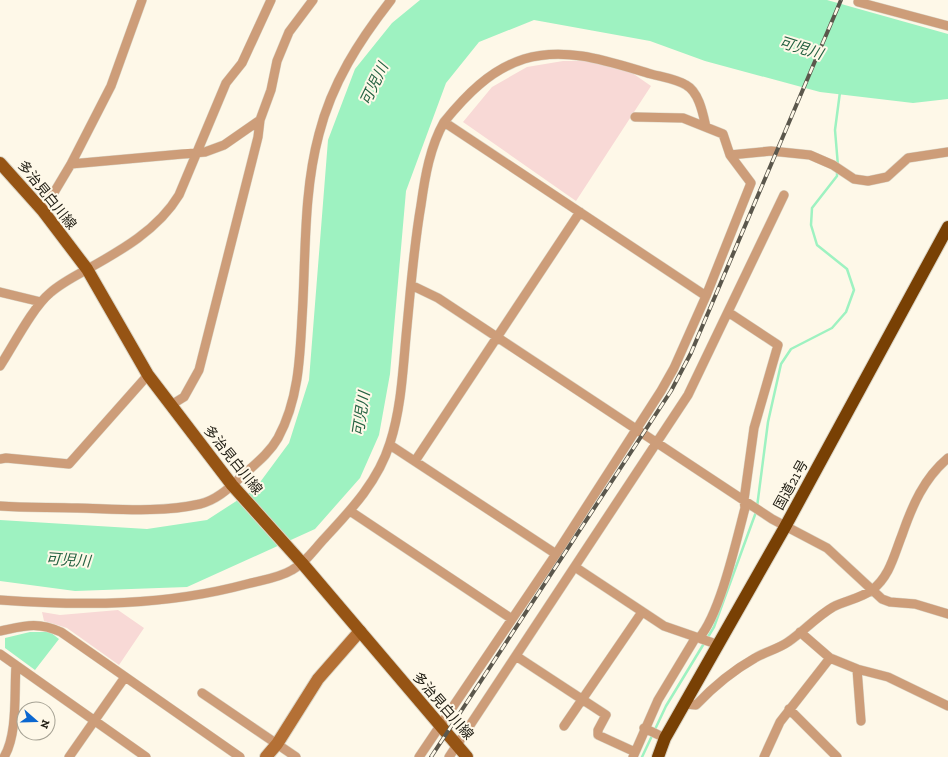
<svg xmlns="http://www.w3.org/2000/svg" width="948" height="757" font-family="'Zilla Slab','Noto Sans JP',serif">
<style>
.green{fill:#f8d9d6}
.water{fill:#9ef2c1}
.lines{fill:none;stroke-linecap:round;stroke-linejoin:round}
.stream{stroke:#9ef2c1;stroke-width:2.5}
.street-casing{stroke:#dbd5c6;stroke-width:10}
.secondary-casing{stroke:#dbd5c6;stroke-width:14}
.primary-casing{stroke:#dbd5c6;stroke-width:14}
.highway-casing{stroke:#dbd5c6;stroke-width:14}
.street{stroke:#cd9d79;stroke-width:9}
.secondary{stroke:#b47035;stroke-width:12}
.primary{stroke:#965414;stroke-width:12}
.highway{stroke:#784004;stroke-width:12}
.rail-casing{stroke:#5b574c;stroke-width:4}
.rail{stroke:#fef8e8;stroke-width:2.5;stroke-dasharray:8;stroke-linecap:butt}
.labels{text-anchor:middle;dominant-baseline:central;stroke-width:4;stroke-linejoin:round;paint-order:stroke}
.street-label{font-size:14px;fill:#232016;stroke:#fef8e8}
.water-label{font-size:15px;font-style:italic;fill:#246141;stroke:#fef8e8}
</style>
<rect width="100%" height="100%" fill="#fef8e8"/>
<path class="green" d="M563 61H588L628 70 651 86 576 201 463 122 492 87 527 67Z
M118 610 144 628 119 665 67 628 44 621 42 612 60 615Z"/>
<path class="water" d="M420 0H827L948 34V99L913 103 820 92 705 61 650 41 534 20 479 42 446 83 406 191 390 374 379 435 360 478 315 529 187 587 75 591 0 581V520L147 529 207 520 255 489 289 443 309 380 328 140 355 69 392 23Z
M30 632H50L59 639 35 670 5 648V638Z"/>
<g class="lines">
<path class="stream" d="M838 166 835 130 840 92
M757 507 768 422 781 364 791 349 832 328 846 312 854 290 847 269 817 245 811 225 812 208 837 176V171
M642 757 666 706 714 627 756 512"/>
<defs>
<path id="street" d="M858 2 948 26
M635 117 683 118 723 134 730 155 771 151 810 155 833 165 854 179 868 181 887 177 908 158 948 152
M444 122C466 95 490 70 524 59 567 46 610 62 651 74 662 77 676 79 686 85 699 92 703 114 706 127
M71 164 205 152 224 145 260 120
M43 211 71 164 111 86 142 0
M411 285 438 298 772 519 827 548 882 599 890 602 915 604 948 614
M0 292 41 302
M0 366C13 346 33 307 50 293 60 284 73 277 86 270 120 251 158 230 179 195L226 83 242 63 271 0
M171 405 184 397 199 370 258 137 260 120 271 90 277 61 289 32 313 0
M390 445 556 554
M0 459 6 458 69 464 148 375
M415 461 580 212
M0 506C26 508 51 507 77 508 118 509 160 513 200 504 217 500 229 488 241 477 254 465 269 454 278 438 298 401 300 360 302 318 306 258 303 193 319 134 332 83 359 41 391 0
M350 511 512 619
M575 567 664 626 719 645
M0 600C84 606 165 606 247 584 262 580 279 578 292 570 305 563 314 550 323 540 350 511 378 482 390 443 402 406 403 365 407 326 411 285 414 245 421 205 425 176 430 147 444 122L706 296
M0 631C24 626 37 621 61 632L240 757
M800 632 830 658 857 669 861 721
M699 638C720 614 736 542 745 508L744 500 754 428 778 345 728 312
M0 654 146 757
M516 656 606 715 598 730V735L635 752
M857 669 888 677 948 706
M202 693 296 757
M685 704 696 705C714 686 732 671 755 658 765 652 778 649 788 642 803 632 816 617 833 607 845 601 861 598 872 590 890 576 894 555 902 535 912 506 924 478 948 458
M789 709 837 757
M564 726 642 612
M644 728 665 738
M4 757C18 734 14 692 16 666
M69 757 125 677
M419 757 556 554 661 391 674 368 706 296 751 183 730 155
M449 757 688 395 784 195
M633 757 658 700 696 637
M764 757 780 722 830 658"/>
<path id="secondary" d="M266 757 277 744 318 679 360 631"/>
<path id="primary" d="M0 163 43 211 87 269 148 375 232 485 302 563 467 757"/>
<path id="highway" d="M658 757 665 738 785 527 948 227"/>
</defs>
<use href="#street" class="street-casing"/>
<use href="#secondary" class="secondary-casing"/>
<use href="#primary" class="primary-casing"/>
<use href="#highway" class="highway-casing"/>
<use href="#street" class="street"/>
<use href="#secondary" class="secondary"/>
<use href="#primary" class="primary"/>
<use href="#highway" class="highway"/>
<defs>
<path id="rail" d="M431 757 671 391 691 353 841 0"/>
</defs>
<use href="#rail" class="rail-casing"/>
<use href="#rail" class="rail"/>
</g>
<g class="labels">
<g class="street-label">
<text transform="translate(47 195) rotate(51)">多治見白川線</text>
<text transform="translate(233 460) rotate(51)">多治見白川線</text>
<text transform="translate(791 485) rotate(-61)">国道21号</text>
<text transform="translate(443 706) rotate(49)">多治見白川線</text>
</g>
<g class="water-label">
<text transform="translate(801 48) rotate(17)">可児川</text>
<text transform="translate(374 84) rotate(-64)">可児川</text>
<text transform="translate(361 414) rotate(-81)">可児川</text>
<text transform="translate(68 560) rotate(4)">可児川</text>
</g>
</g>
<g transform="translate(36 721) rotate(110)"><circle r="19" fill="#fef8e8" stroke="#a6a294"/>
<path d="M0-3L7 15L0 10L-7 15Z" fill="#0b67d0"/>
<text y="-6" font-size="11" font-weight="bold" text-anchor="middle" fill="#232016">N</text>
</g>
</svg>
